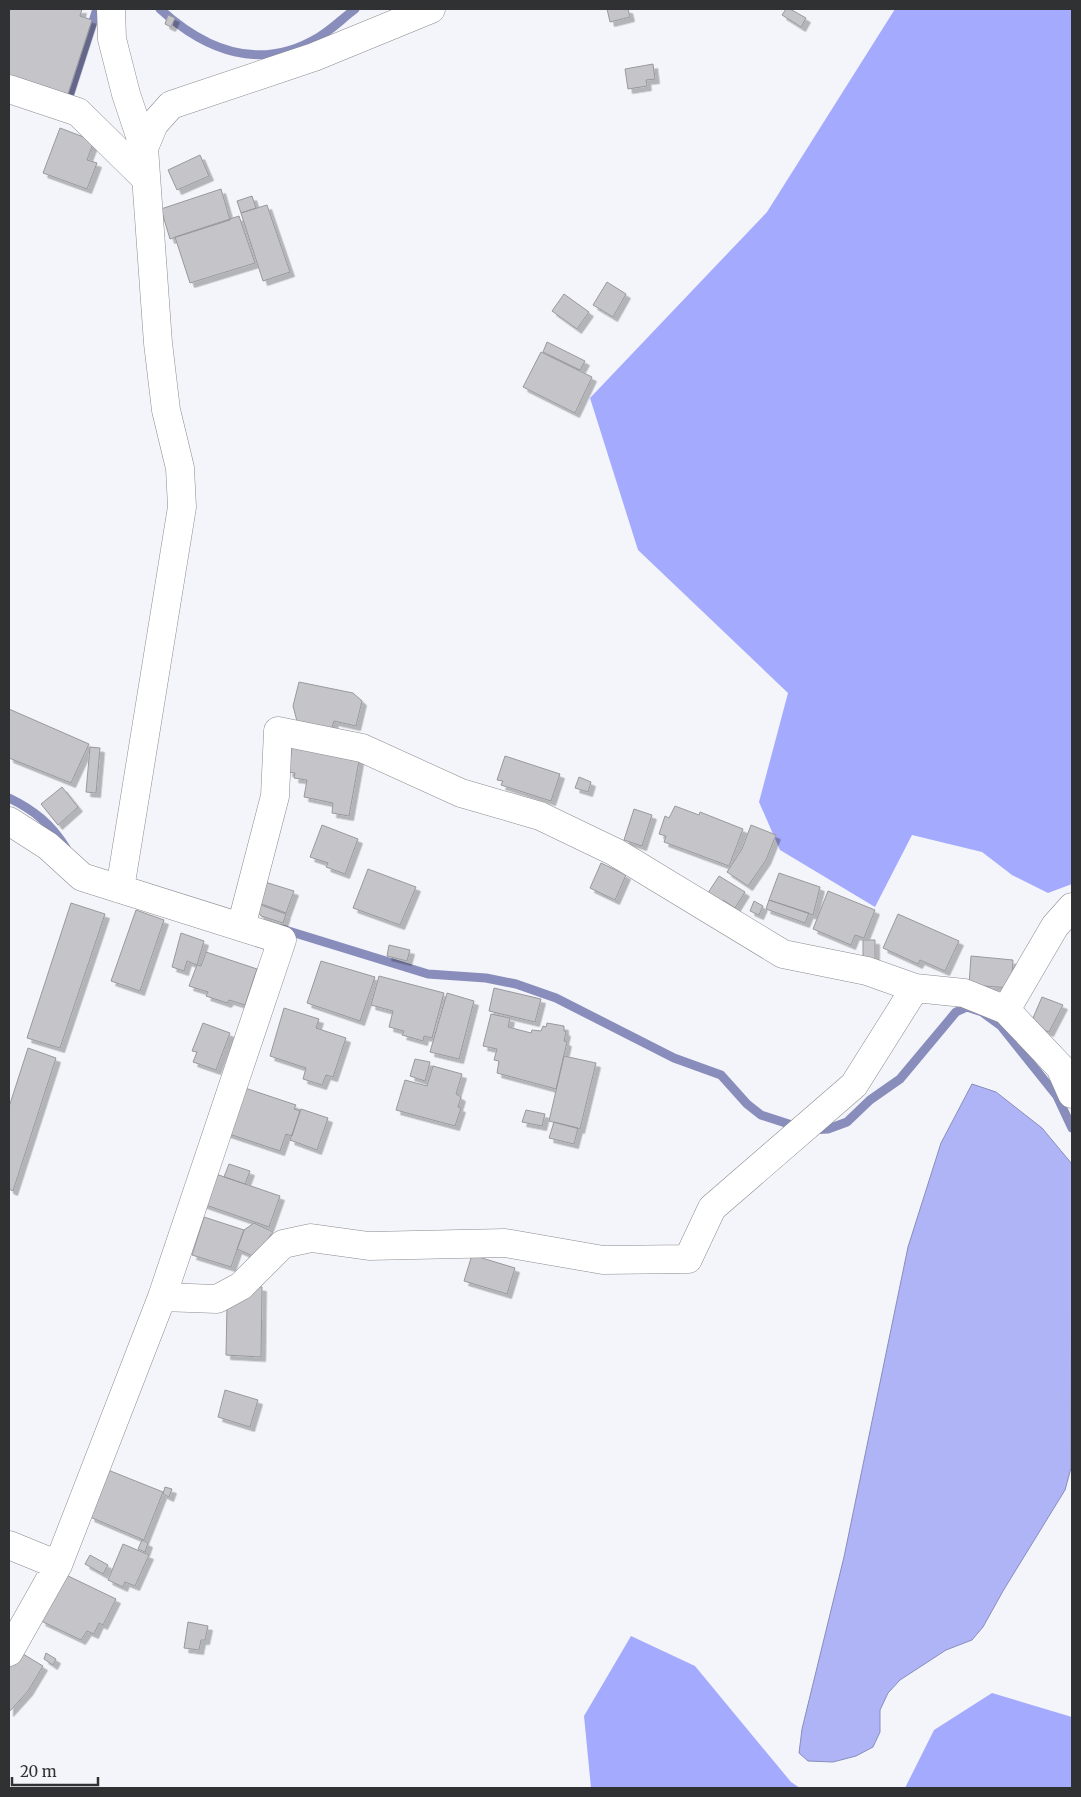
<svg xmlns="http://www.w3.org/2000/svg" width="1081" height="1797" font-family="Merriweather,serif">
<style>
.forest{fill:#a4abfe}
.water{fill:#aeb4f6;stroke:#888dbc}
.lines{fill:none;stroke-linecap:round;stroke-linejoin:round}
.stream{stroke:#888dbc;stroke-width:9}
.building{fill:#c4c4c9;stroke:#98999d;filter:url(#shadow)}
.minor-casing{stroke:#8b8b90;stroke-width:29}
.minor{stroke:#fff;stroke-width:28}
</style>
<defs>
<filter id="shadow"><feDropShadow dx="4.5" dy="4.5" stdDeviation="0" flood-color="#0004"/></filter>
</defs>
<rect width="100%" height="100%" fill="#f4f5fa"/>
<path class="forest" d="M895 9H1072V884L1048 893 1012 875 982 852 912 835 875 907 780 850 759 802 788 693 638 550 590 398 767 212Z
M631 1636 695 1666 791 1782 800 1788H591L584 1716Z
M992 1693 1072 1717V1788H905L934 1730Z"/>
<path class="water" d="M972 1084 996 1092 1042 1128 1072 1164 1071 1468 1065 1490 1003 1591 983 1627 972 1640 946 1650 900 1680 888 1693 880 1710V1732L873 1747 856 1756 833 1762 808 1761 799 1753 802 1729 844 1557 908 1247 941 1143Z"/>
<g class="lines">
<path class="stream" d="M160 9C206 51 261 72 319 37 331 30 343 18 355 9
M70 93 97 9
M9 798C34 810 51 824 66 848
M282 929 428 974 486 978 516 984 556 998 674 1058 721 1075 747 1104 761 1115 798 1127
M811 1130 828 1129 847 1122 870 1100 900 1079 956 1012 967 1007 982 1012 1001 1026 1057 1096 1072 1128"/>
</g>
<path class="building" d="M9 9H82L80 16 92 20 66 100 9 81Z
M607 9H628L630 17 610 22Z
M786 9H790L806 18 801 27 782 15Z
M168 15 175 18 171 27 165 24Z
M653 64 655 79 646 80 647 86 628 89 625 69Z
M60 128 94 141 87 160 97 163 87 189 43 173Z
M200 155 209 176 177 190 168 170Z
M221 189 230 220 170 239 161 209Z
M252 196 256 208 241 213 237 201Z
M267 205 290 272 263 281 241 213Z
M239 216 255 263 190 283 175 237Z
M607 282 626 294 613 317 593 305Z
M564 294 589 312 577 329 552 311Z
M547 342 585 361 580 370 543 352Z
M541 352 592 377 575 413 523 387Z
M299 682 353 693 362 701 356 726 334 721 330 733 298 725 293 706Z
M9 709 89 744 71 783 9 758Z
M293 742 360 755 349 816 332 813 333 803 304 797 307 780 294 778 295 773 288 772Z
M90 747 100 748 96 793 86 792Z
M505 756 560 774 551 801 501 785 503 781 497 780Z
M579 777 591 782 588 792 575 788Z
M62 787 78 807 58 825 41 804Z
M675 806 699 815 700 812 743 829 729 866 664 842 666 836 659 834 665 816 669 818Z
M634 809 652 815 642 846 624 840Z
M322 825 358 839 345 874 326 867 328 863 310 857Z
M751 825 776 835 766 860 748 886 727 872 742 849Z
M601 863 626 875 615 900 590 888Z
M368 869 416 887 400 925 353 908Z
M779 873 820 887 813 915 769 900Z
M719 876 745 892 735 908 723 900 720 905 706 896Z
M265 882 294 891 286 913 259 903Z
M828 891 875 910 864 938 855 935 851 945 813 929Z
M769 900 809 913 805 923 766 909Z
M754 901 763 906 759 915 750 911Z
M71 903 105 914 60 1048 27 1038Z
M258 904 286 914 283 923 261 916 256 910Z
M136 910 164 920 140 991 111 981Z
M898 914 959 941 945 971 920 960 918 964 883 948Z
M181 933 204 941 197 965 187 961 184 971 172 967Z
M863 940H875V961H863Z
M389 945 410 950 407 961 387 956Z
M206 952 257 969 245 1005 229 1000 227 1003 206 996 208 992 189 986 197 965 201 966Z
M971 956 1013 960 1011 988 969 985Z
M321 961 375 977 360 1021 307 1003Z
M379 976 444 993 432 1038 424 1036 423 1041 402 1035 404 1031 389 1027 393 1011 371 1005Z
M494 988 541 999 535 1022 489 1011Z
M447 993 474 1001 459 1059 430 1052Z
M1042 997 1063 1005 1049 1032 1030 1025Z
M284 1008 319 1019 316 1028 346 1038 333 1077 326 1075 322 1085 303 1079 306 1068 270 1056Z
M491 1014 510 1018 508 1027 531 1033 532 1030 541 1031 543 1026 546 1027 547 1023 564 1026V1031L566 1032 564 1041 567 1042 556 1089 497 1073 499 1061 494 1060 497 1049 483 1046Z
M203 1023 230 1033 216 1070 193 1062 197 1052 192 1051Z
M28 1048 56 1058 13 1191 9 1189V1107Z
M564 1056 596 1063 580 1129 549 1121Z
M415 1059 430 1062 425 1081 410 1076Z
M433 1066 462 1074 456 1094 461 1097 458 1107 461 1108 455 1126 396 1110 405 1080 427 1086Z
M242 1087 296 1105 294 1109 300 1111 292 1136 286 1134 280 1151 226 1133Z
M301 1109 328 1118 317 1150 290 1140Z
M526 1110 545 1114 542 1126 522 1122Z
M554 1122 578 1128 574 1144 549 1138Z
M229 1164 250 1171 245 1184 224 1177Z
M207 1171 280 1196 269 1227 197 1202Z
M204 1217 244 1230 231 1267 192 1255Z
M254 1223 273 1232 255 1257 237 1249 244 1230Z
M472 1255 515 1268 507 1294 464 1281Z
M253 1286 262 1287 261 1357 226 1355 227 1305 236 1304 237 1298Z
M225 1390 258 1400 250 1427 218 1417Z
M108 1470 163 1492 144 1540 90 1517Z
M165 1487 172 1489 169 1497 163 1494Z
M142 1540 148 1543 145 1552 138 1549Z
M123 1544 149 1555 135 1586 125 1582 123 1587 108 1580Z
M90 1555 108 1565 103 1574 85 1564Z
M64 1574 116 1599 103 1625 99 1623 94 1634 87 1631 81 1640 41 1621Z
M188 1622 208 1626 205 1640H201L199 1650 184 1648Z
M18 1651 43 1666 28 1691 9 1712V1668Z
M46 1653 56 1659 53 1665 44 1659Z"/>
<g class="lines">
<defs>
<path id="minor" d="M111 9 112 39 126 94 144 148 158 343 166 410 180 468 182 507 120 889
M9 89 78 112 146 179
M144 148 154 124 171 105 314 57 431 9
M9 821 48 846 82 877 282 940 162 1297 58 1565 9 1652
M241 927 275 796 278 731 362 748 461 793 540 816 615 852 783 954 867 971 915 988 964 993 1006 1010 1060 1067 1072 1094
M1006 1010 1055 926 1072 907
M162 1297 217 1299 241 1286 283 1244 311 1238 369 1246 505 1243 603 1260 688 1259 712 1208 854 1085 915 988
M9 1545 58 1565"/>
</defs>
<use href="#minor" class="minor-casing"/>
<use href="#minor" class="minor"/>
</g>
<rect width="1081" height="1797" fill="none" stroke="#303133" stroke-width="20"/>
<path d="M12 1777v8h86v-8" fill="none" stroke="#303133" stroke-width="2.5"/>
<text x="20" y="1777" font-size="15" fill="#303133" stroke="#f4f5fa" stroke-width="4" paint-order="stroke">20 m</text>
</svg>
